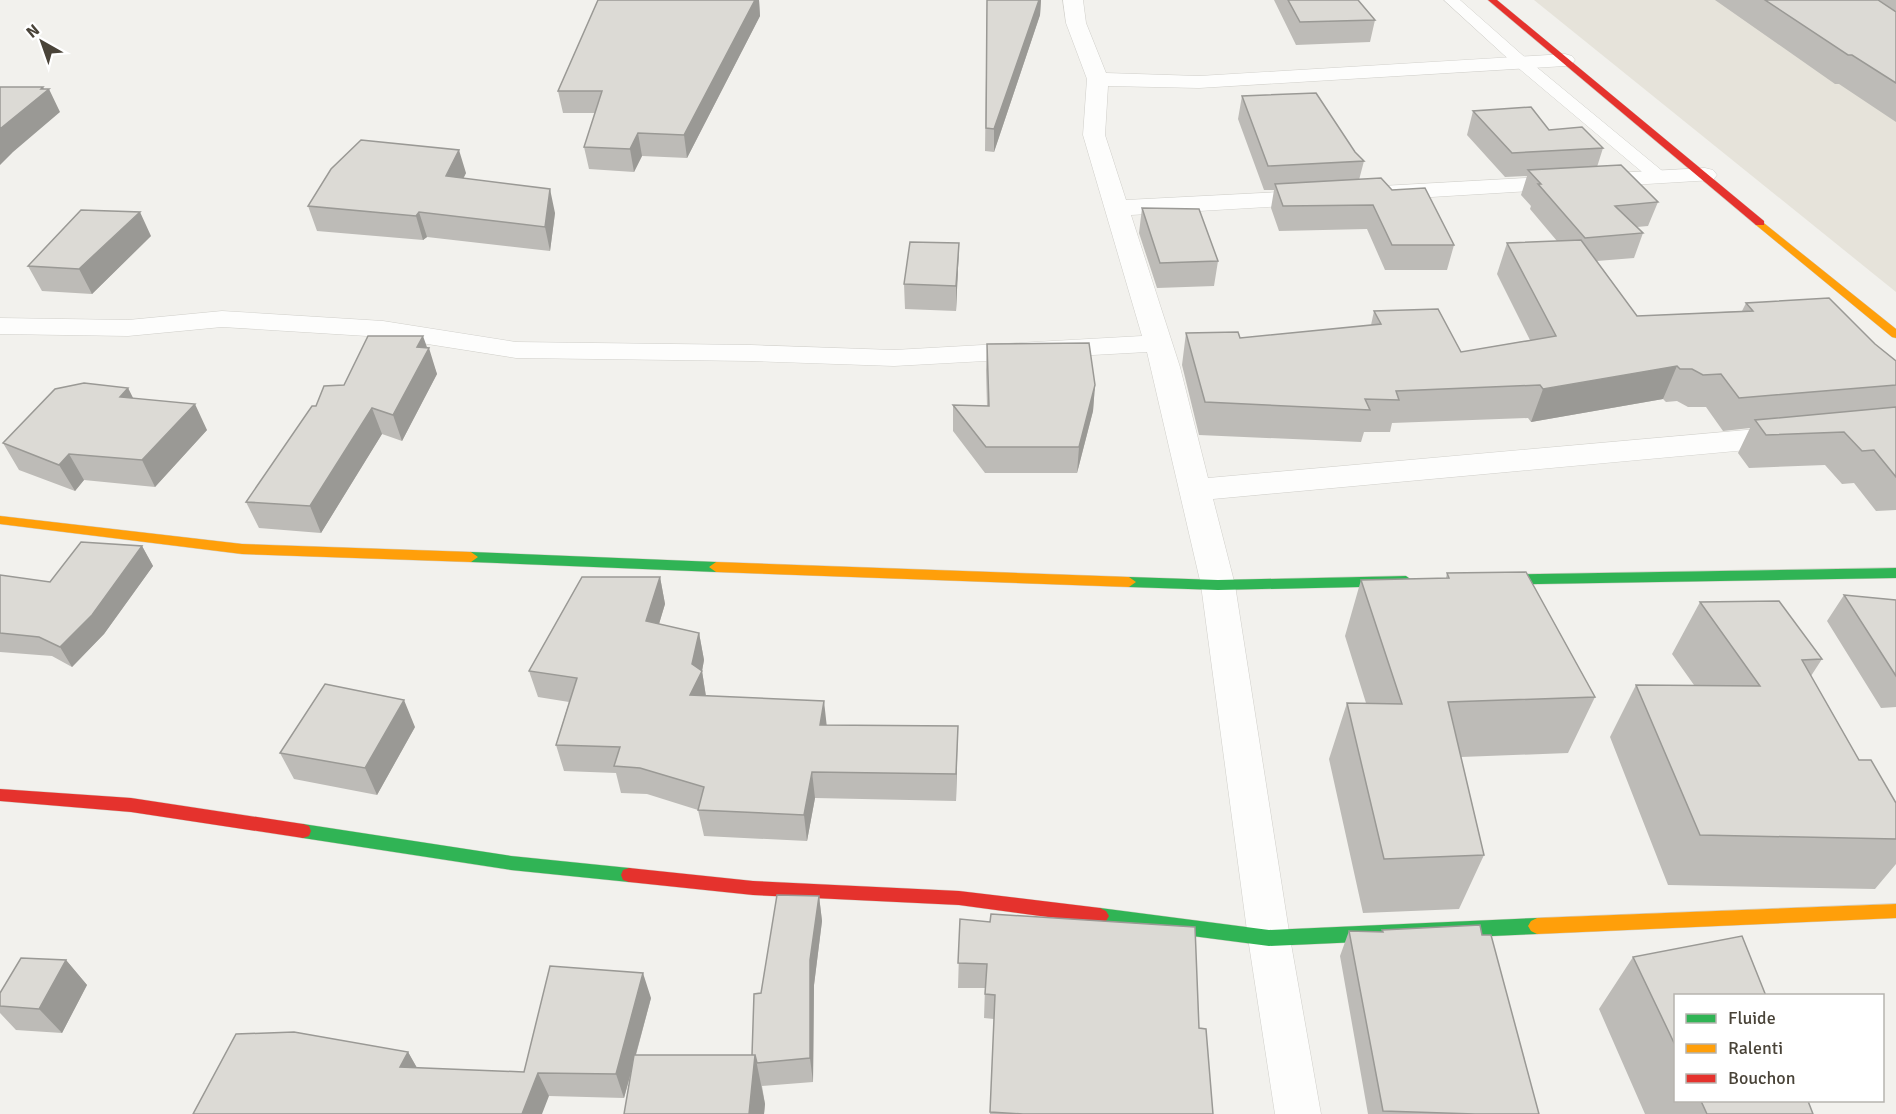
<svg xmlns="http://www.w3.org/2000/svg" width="1896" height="1114" font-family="Signika,sans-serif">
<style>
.residential{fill:#e6e3da}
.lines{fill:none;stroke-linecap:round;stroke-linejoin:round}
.lane-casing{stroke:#d0cfca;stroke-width:1}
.street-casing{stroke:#d0cfca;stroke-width:1}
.fast-casing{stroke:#d1cec4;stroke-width:1}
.slow-casing{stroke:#d1cec4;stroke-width:1}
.jam-casing{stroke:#d1cec4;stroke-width:1}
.lane{fill:#fdfdfc;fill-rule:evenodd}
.street{fill:#fdfdfc;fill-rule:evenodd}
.fast{fill:#30b455;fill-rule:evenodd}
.slow{fill:#ff9f0a;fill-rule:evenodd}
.jam{fill:#e5322d;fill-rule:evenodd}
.wall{fill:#bdbbb7}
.shaded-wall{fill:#9a9995}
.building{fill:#dcdad5;stroke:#9a9995;stroke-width:1.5}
</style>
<rect width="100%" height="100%" fill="#f2f1ed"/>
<path class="residential" d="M1534 0H1896V292Z"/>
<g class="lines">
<defs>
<path id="lane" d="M1444 0H1460L1528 60 1666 174 1669 178 1666 182H1654L1516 66Z"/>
<path id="street" d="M1063 0H1083L1086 23 1106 73 1199 76 1565 54 1572 56 1575 60 1572 64 1565 66 1199 88 1108 86 1105 135 1126 200 1318 190 1327 192 1330 197 1327 202 1318 204 1131 215 1180 367 1208 478 1790 426 1801 429 1805 436 1801 443 1790 446 1213 499 1235 585 1290 938 1321 1114H1275L1248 938 1201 585 1147 352 894 366 751 361 516 358 383 337 222 327 128 336 0 334V318L128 320 222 311 383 321 516 342 751 345 894 350 1142 336 1083 135 1087 79 1066 23Z
M1705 168 1713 170 1717 175 1713 180 1382 200 1373 198 1370 193 1373 188 1382 186Z"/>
<path id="fast" d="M471 552 716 562 723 567 716 572 471 562 464 557Z
M1896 568V578L1484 585 1477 580 1484 575Z
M1406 576 1413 581 1406 586 1218 590 1129 587 1122 582 1129 577 1218 580Z
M303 824 511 856 629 868 635 870 637 875 635 880 629 882 511 870 303 838 297 836 295 831 297 826Z
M1100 908 1269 930 1537 918 1543 921 1546 926 1543 931 1537 934 1269 946 1100 924 1094 921 1091 916 1094 911Z"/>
<path id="slow" d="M1760 220 1896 329V338L1892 337 1756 225 1755 223Z
M0 516 242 544 471 552 478 557 471 562 242 554 0 524Z
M716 562 1129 577 1136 582 1129 587 716 572 709 567Z
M1896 904V918L1537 934 1531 931 1528 926 1531 921 1537 918Z"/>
<path id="jam" d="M1488 0H1497L1764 221V225H1756Z
M0 789 131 798 303 824 309 826 311 831 309 836 303 838 131 812 0 801Z
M629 868 753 881 959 891 1100 908 1106 911 1109 916 1106 921 1100 924 959 905 753 895 629 882 623 880 621 875 623 870Z"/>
</defs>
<use href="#lane" class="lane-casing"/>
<use href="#street" class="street-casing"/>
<use href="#fast" class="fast-casing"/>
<use href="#slow" class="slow-casing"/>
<use href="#jam" class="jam-casing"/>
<use href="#lane" class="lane"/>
<use href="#street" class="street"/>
<use href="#fast" class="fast"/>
<use href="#slow" class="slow"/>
<use href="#jam" class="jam"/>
</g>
<path class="wall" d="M598 0H759L760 16 687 158 642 156 634 172 589 169 584 147 595 113H563L558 91Z
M987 0H1041L1040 15 994 152 985 151Z
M1274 0H1358L1375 20 1370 42 1296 45Z
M1715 0H1896V122L1839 84H1835Z
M1242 96 1355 152 1364 161 1359 180 1392 190 1454 245 1447 270H1385L1367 229 1279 231 1271 208 1274 190H1264L1238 119Z
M1473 111 1549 130 1603 148 1597 167 1658 202 1648 226 1637 227 1643 233 1634 258 1597 261 1637 316 1742 311 1746 303 1875 344 1896 361V510L1876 511 1854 483 1842 484 1825 465 1749 468 1738 453 1750 428 1723 431 1706 407H1688L1677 401 1666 402 1663 399 1531 422 1528 418 1392 423 1390 432H1364L1361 442 1199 435 1182 365 1186 333 1240 338 1371 325 1374 311 1461 352 1530 340 1497 274 1507 243 1557 241 1530 209 1531 206 1521 195 1527 176 1505 177 1467 135Z
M466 173 463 178 555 213 550 251 427 237 423 240 317 231 308 206Z
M1142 208 1218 261 1214 286 1157 288 1139 233Z
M151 236 92 294 42 291 28 266Z
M959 243 958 268 956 311 905 309 904 284Z
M987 344 1095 385 1093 411 1077 473H985L953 431V405L987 406 986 370Z
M427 348 437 374 402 441 382 434 321 533 259 528 246 502 316 406 344 385Z
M128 388 133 398 207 430 155 487 84 480 75 491 19 470 3 443Z
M142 546 153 566 104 634 72 667 52 656 0 652V575L50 582Z
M1447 573 1595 697 1568 753 1461 757 1484 855 1459 909 1363 913 1329 759 1347 703H1366L1345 636 1361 580 1446 578Z
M660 577 665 604 659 624 699 633 704 660 702 671 706 696 827 725 958 726 956 801 815 798 807 841 704 836 698 810 647 794 621 793 616 773 564 771 556 745 569 702 538 697 529 671Z
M1844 595 1896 600V707L1881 708 1827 621Z
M1700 602 1822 659 1811 676 1859 760 1896 803V864L1875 889 1668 885 1610 737 1636 685H1694L1672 654Z
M415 727 377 795 294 779 280 753Z
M819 896 822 921 814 985 813 1082 762 1086 765 1104 764 1114H624L631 1073 624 1098 549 1096 193 1114 408 1052 417 1068 524 1072 651 998 636 1055H752L761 993Z
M960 919 1199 1028 1213 1114H990L994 1019 984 1018 985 988H958Z
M1382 930 1482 935 1539 1114H1368L1340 956 1349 931 1382 932Z
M1633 957 1676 996V1101H1808L1813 1114H1645L1599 1009Z
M66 960 87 985 62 1033 16 1030 0 1013V993Z"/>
<path class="shaded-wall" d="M755 0H759L760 16 687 158 684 135Z
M1039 0H1041L1040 15 994 152V129Z
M43 87 45 92 49 89 60 112 13 152 0 165V129Z
M638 133 642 156 634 172 630 149Z
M459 150 466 173 453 200 446 176Z
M550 189 555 213 550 251 545 227Z
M140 212 151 236 92 294 79 269Z
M419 212 427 237 423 240 416 216Z
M959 243 958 268 956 311V286Z
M423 336 428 350 429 348 437 374 402 441 393 415 417 347Z
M1677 366 1663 399 1531 422 1543 389Z
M1095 385 1093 411 1077 473 1079 447Z
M128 388 141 414 120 397Z
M195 404 207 430 155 487 142 460Z
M372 408 382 434 321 533 310 506Z
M69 454 84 480 75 491 59 465Z
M142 546 153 566 104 634 72 667 60 647Z
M660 577 665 604 652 647 646 621Z
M699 633 704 660 702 671 706 697 690 695 692 664Z
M404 700 415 727 377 795 365 768Z
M824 701 827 728 820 725Z
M958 726 957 753 956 801V774Z
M812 772 815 798 807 841 804 815Z
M819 896 822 921 814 985 813 1082 810 1058V960Z
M66 960 87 985 62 1033 39 1009Z
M643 973 651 998 624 1098 616 1074Z
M408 1052 421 1075 400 1067Z
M755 1055 765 1104 764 1114H749Z
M538 1073 549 1096 542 1114H522Z"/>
<path class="building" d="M598 0H755L684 135 638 133 630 149 584 147 602 91H558Z
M987 0H1039L994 129 986 128Z
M1288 0H1358L1375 20 1300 22Z
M1765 0H1878L1896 12V83L1852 55H1848Z
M0 87H43L41 89H49L0 129Z
M1316 93 1355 152 1364 161 1268 166 1242 96Z
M1531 107 1549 130 1582 127 1603 148 1512 153 1473 111Z
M361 140 459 150 446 176 550 189 545 227 419 212 416 216 308 206 331 169Z
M1621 165 1658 202 1615 206 1643 233 1585 238 1538 184H1541L1528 170Z
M1381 178 1392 190 1425 188 1454 245H1392L1373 205 1283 206 1275 184Z
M1142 208 1199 209 1218 261 1160 263Z
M81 210 140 212 79 269 28 266Z
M1581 240 1637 316 1753 311 1746 303 1829 298 1875 344 1896 361V385L1739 398 1721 374 1703 375 1692 369H1680L1677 366 1543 389 1540 385 1396 391 1399 400 1365 399 1370 410 1205 402 1186 333 1238 332 1240 338 1381 324 1374 311 1438 309 1461 352 1556 336 1507 243Z
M910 242 959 243 956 286 904 284Z
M368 336H423L417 347 429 348 393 415 372 408 310 506 246 502 312 406H316L324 386 344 385Z
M1089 343 1095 385 1079 447H986L953 405 989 406 987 344Z
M84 383 128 388 120 397 195 404 142 460 69 454 59 465 3 443 55 389Z
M1896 407V477L1874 450 1862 451 1844 432 1766 435 1755 420Z
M81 542 142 546 92 615 60 647 39 637 0 633V575L50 582Z
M1526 572 1595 697 1448 702 1484 855 1384 859 1347 703 1402 704 1361 580 1449 578 1447 573Z
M582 577H660L646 621 699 633 692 664 702 671 690 695 824 701 820 725 958 726 956 774 812 772 804 815 698 810 704 787 640 768 614 766 620 747 556 745 577 678 529 671Z
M1844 595 1896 600V676Z
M1779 601 1822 659 1802 660 1859 760H1871L1896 803V839L1700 835 1636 685 1760 686 1700 602Z
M325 684 404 700 365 768 280 753Z
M777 895 819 896 810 960V1058L757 1063 755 1055H752L754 994 761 993Z
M991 914 1195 927 1199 1028 1206 1029 1213 1114H1023L990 1112 995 995 985 994 987 964 958 963 960 919 990 922Z
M1480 925 1482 935H1491L1539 1114H1475L1383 1111 1349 931 1383 932 1382 930Z
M1742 936 1766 996H1676V1047L1633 957Z
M21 958 66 960 39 1009 0 1006V993Z
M550 966 643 973 616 1074 538 1073 522 1114H193L236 1034 294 1032 408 1052 400 1067 524 1072Z
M634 1055H755L749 1114H624Z
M1701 1101H1808L1813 1114H1707Z"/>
<rect x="1674" y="994" width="210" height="108" fill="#ffffff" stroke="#b6b4af" stroke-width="1.5"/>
<rect x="1686" y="1014" width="30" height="9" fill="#30b455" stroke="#b6b4af" stroke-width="1.5"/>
<text x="1728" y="1024" font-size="18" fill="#494338">Fluide</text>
<rect x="1686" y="1044" width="30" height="9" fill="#ff9f0a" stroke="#b6b4af" stroke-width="1.5"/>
<text x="1728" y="1054" font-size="18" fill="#494338">Ralenti</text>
<rect x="1686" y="1074" width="30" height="9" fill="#e5322d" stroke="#b6b4af" stroke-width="1.5"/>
<text x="1728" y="1084" font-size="18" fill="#494338">Bouchon</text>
<g transform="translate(42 42) rotate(320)" stroke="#ffffff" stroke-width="4.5" paint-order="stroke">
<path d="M0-4.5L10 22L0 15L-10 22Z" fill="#494338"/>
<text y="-9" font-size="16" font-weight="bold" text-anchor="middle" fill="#494338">N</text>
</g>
</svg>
